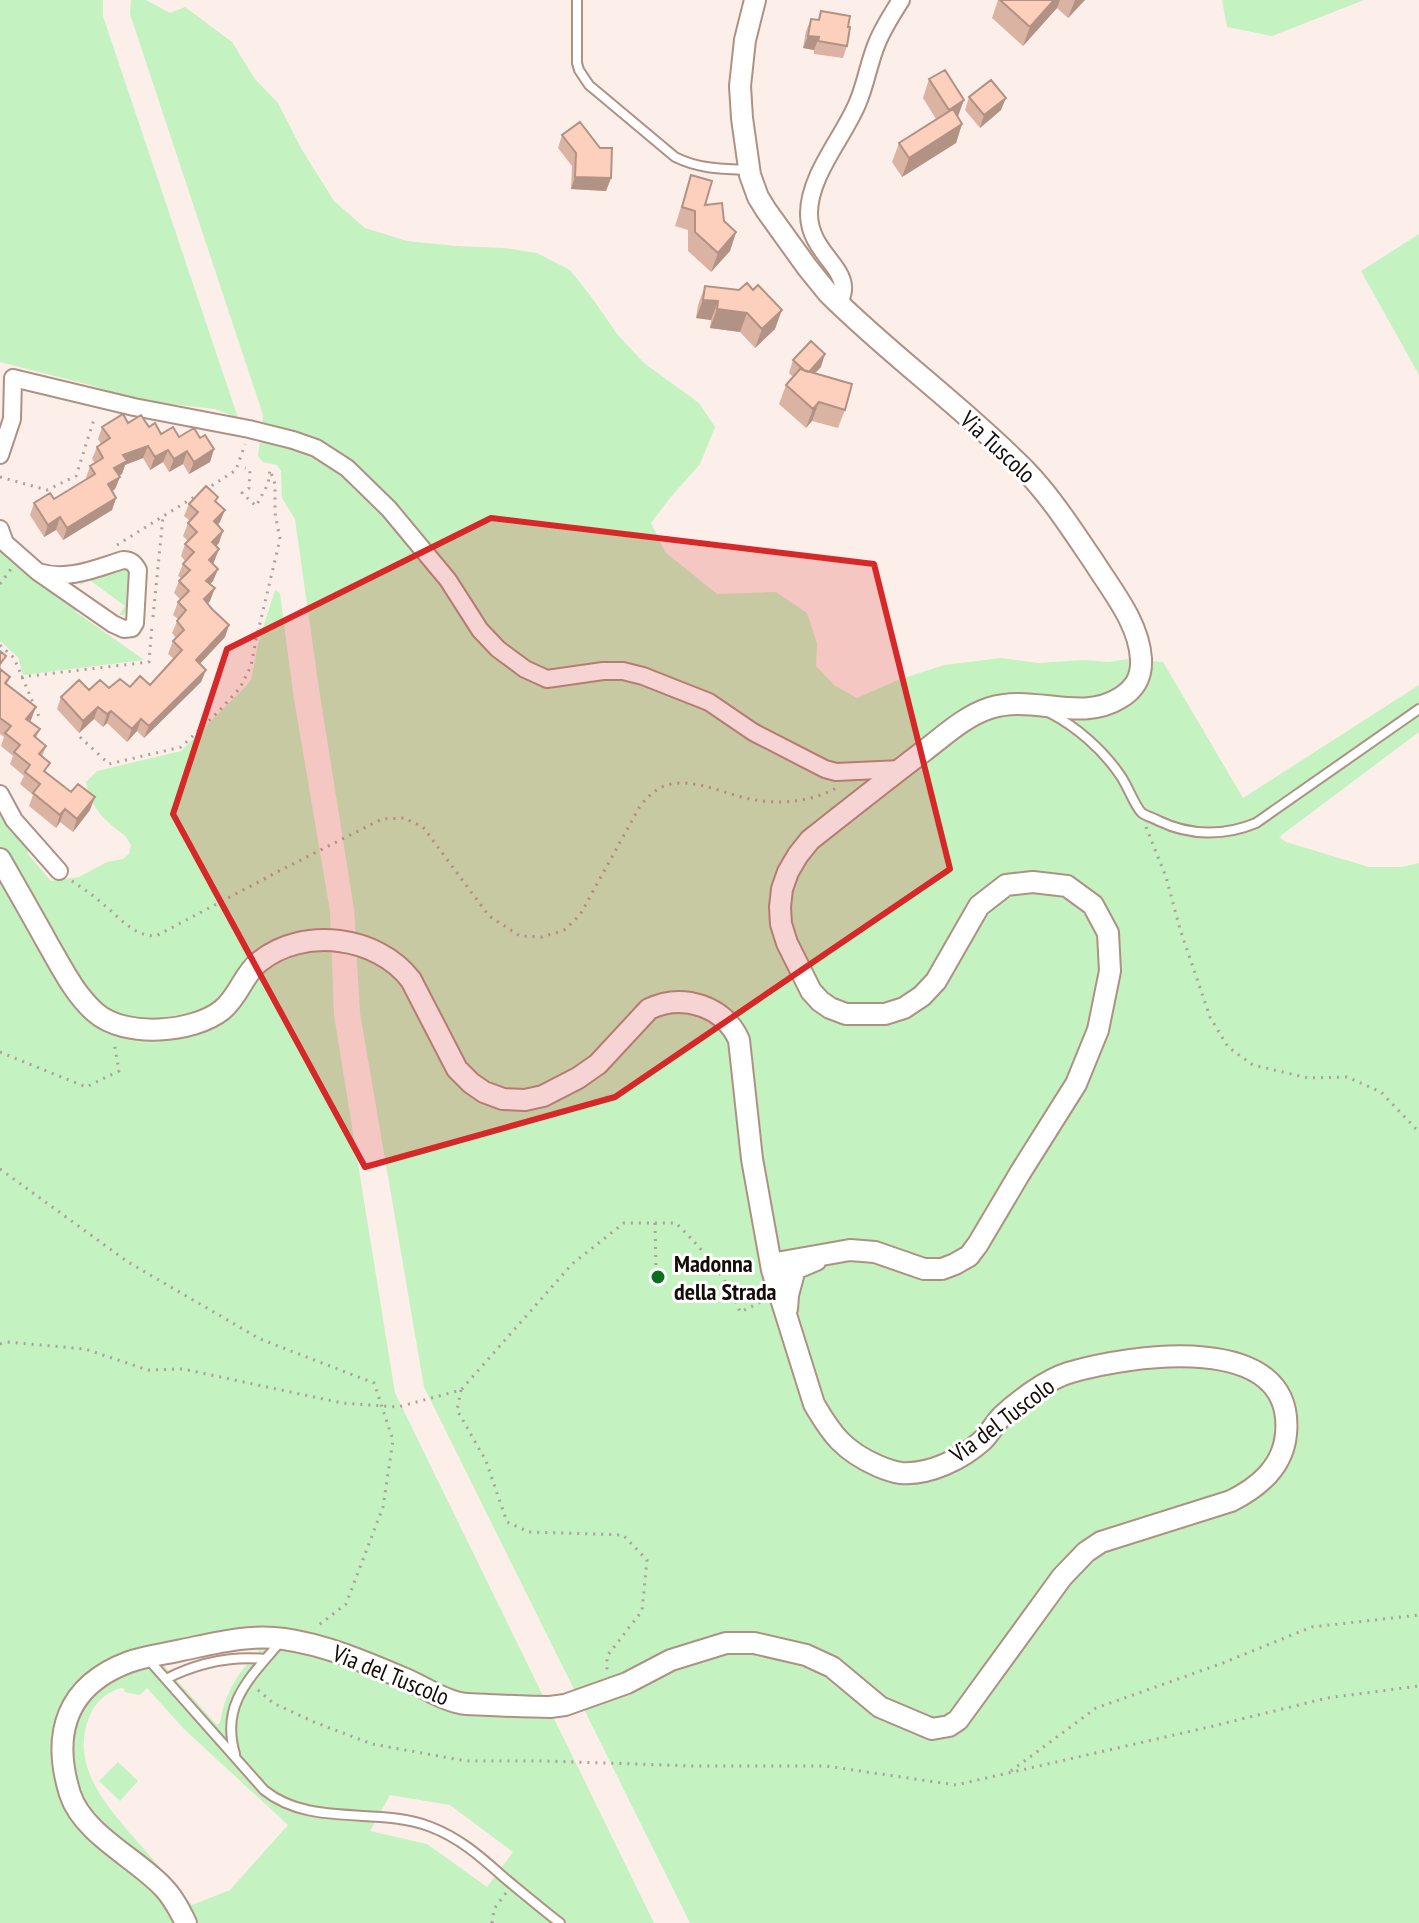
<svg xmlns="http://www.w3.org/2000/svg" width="1419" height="1923" font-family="'PT Sans Narrow',sans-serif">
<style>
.green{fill:#c4f2c1;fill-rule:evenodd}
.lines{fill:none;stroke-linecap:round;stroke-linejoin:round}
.service-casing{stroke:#ae9184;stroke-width:12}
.minor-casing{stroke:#ae9184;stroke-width:20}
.tertiary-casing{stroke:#ae9184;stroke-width:24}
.path{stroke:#aca09b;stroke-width:3;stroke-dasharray:2 6;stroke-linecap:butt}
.service{stroke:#fff;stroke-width:8}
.minor{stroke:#fff;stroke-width:16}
.tertiary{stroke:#fff;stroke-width:20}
.wall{fill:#dab3a3}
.shaded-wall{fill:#b19284}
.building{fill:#fdd0bd;stroke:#b19284;stroke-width:2}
.marked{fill:#d62828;fill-opacity:0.2;stroke:#d62828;stroke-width:6;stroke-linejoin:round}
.poi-dot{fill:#0a6f1f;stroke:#fff;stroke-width:3}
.labels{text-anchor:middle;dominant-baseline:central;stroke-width:6;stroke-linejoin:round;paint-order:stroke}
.street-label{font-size:24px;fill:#150b07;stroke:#fff}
.poi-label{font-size:24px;font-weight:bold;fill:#150b07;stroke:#fff;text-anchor:start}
</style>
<rect width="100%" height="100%" fill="#fcefea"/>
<path class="green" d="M0 0H103V16L238 418 215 409 162 403 118 395 94 386 0 362Z
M131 0H146L170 13 185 7 232 42 255 79 278 103 302 150 334 201 365 228 407 241 456 246 505 248 537 253 570 270 590 295 617 334 644 363 699 403 715 427 700 464 670 498 651 523 665 552 717 594 776 592 807 613 817 643 816 666 834 685 857 698 898 680 944 665 1002 658 1039 663 1083 660 1109 662 1128 659 1163 662 1243 798 1419 685V732L1279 837 1286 842 1369 867H1402L1419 863V1923H690L424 1387 360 1013 354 909 319 689 295 519 282 498 281 471 277 465 263 462 258 456 263 415 130 14Z
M1222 0H1364L1272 36 1227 27Z
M1419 234V375L1361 271Z
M0 543 42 585 74 602 76 612 144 660 23 675 18 657 0 641Z
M126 565C134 576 131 604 124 615H119L125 606 88 579 81 585 79 582 82 578Z
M275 590 280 593 293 693 330 911 334 1015 395 1393 654 1923H0V795L34 847 27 853 51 881 79 877 107 862 123 859 129 854 131 845C125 833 116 830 108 822 96 812 89 797 86 782L97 771 181 751 245 687 251 680 259 640ZM256 1648 259 1652C238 1671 224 1695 220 1723L217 1725 165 1667 166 1661 233 1650ZM121 1688 125 1689 124 1692 140 1695 147 1688 184 1729 288 1825 230 1890 192 1905C176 1886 160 1867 144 1849 112 1812 67 1768 90 1715 95 1702 108 1691 121 1688ZM390 1795 450 1805 513 1852 487 1887 427 1844 370 1831Z
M118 1762 138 1781 120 1801 99 1781Z"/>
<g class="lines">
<defs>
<path id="service" d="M577 0V63L579 70 589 85 675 157C699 169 722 169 748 170
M1050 713C1077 727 1103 750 1120 775 1127 784 1135 807 1142 813 1146 816 1154 818 1159 821 1190 836 1225 836 1256 823L1419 709
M148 1659 264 1790C311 1828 377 1806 431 1827 462 1839 483 1859 507 1880 524 1894 542 1909 560 1923
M166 1679C197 1663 231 1656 265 1659
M235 1754C220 1703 251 1677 281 1641"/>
<path id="minor" d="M839 304C841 298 844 292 843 286 841 264 810 249 809 215 808 176 844 137 858 102 866 83 869 62 877 43 883 28 892 14 901 0
M13 378 134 407 249 429 293 440 316 448 347 468 389 509 448 580 480 630 498 649 525 669 547 679 603 671H623L643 676 709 702 753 732 825 769 836 772 901 769
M0 455 12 419 13 378
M0 529 5 543 38 572 113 624 124 629 132 628 135 623 138 570C134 563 131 560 123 560 94 569 68 581 38 572
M0 794 14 820 59 871"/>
<path id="tertiary" d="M755 0 745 40 740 86 742 118 750 175 758 197 766 210 807 267 828 293C890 355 963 407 1025 470 1052 498 1072 530 1094 562 1112 591 1139 623 1141 659 1142 677 1135 689 1120 698 1080 723 1033 694 990 708 965 716 945 735 924 751 886 780 848 810 810 840L798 855 788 872 782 889 780 907 781 924 787 943 811 991 820 1001 830 1008 846 1014H885L904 1008 922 996 936 981 979 906 1006 885 1033 882 1067 886 1093 905 1108 933 1110 971 1098 1030 1076 1084 1020 1173 978 1244 969 1256 955 1264 942 1269H924L875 1252 850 1250 782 1262 776 1281
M0 859C16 887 32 915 48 944 62 968 75 995 96 1013 125 1038 193 1033 222 1010 239 996 243 975 259 962 303 926 378 936 411 980L457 1069 471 1083 484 1092 503 1099 525 1100 543 1096 578 1078 598 1064 649 1009C683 993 724 1006 739 1040L752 1159 772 1270 814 1404C832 1435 844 1451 878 1466 885 1469 893 1472 901 1473 930 1475 962 1459 983 1440 990 1433 995 1423 1002 1416 1018 1401 1046 1380 1068 1373 1129 1355 1296 1329 1286 1434 1283 1467 1259 1487 1231 1501L1101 1542 1086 1552 1062 1577 958 1720 949 1726 932 1729 880 1707 832 1667 806 1655 754 1643H726L671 1660 627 1683 565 1705 550 1707C530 1707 510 1706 490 1705 480 1704 469 1705 460 1703 443 1700 425 1688 410 1681 370 1664 327 1645 284 1639 249 1634 216 1643 182 1650 165 1654 145 1656 129 1662 67 1685 51 1733 70 1794 83 1834 136 1858 163 1887 173 1897 180 1911 186 1923
M787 1309 788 1295 795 1269 816 1260"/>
</defs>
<use href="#service" class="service-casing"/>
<use href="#minor" class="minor-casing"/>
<use href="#tertiary" class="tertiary-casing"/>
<path class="path" d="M0 477 47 490 76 476 95 416
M205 490 236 470 245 444
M117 545 199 494
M0 584 11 569
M153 617 163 517
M0 645 14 658 40 719
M21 677 149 662 152 625
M80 737 109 764 181 747 218 712 240 688 251 666 256 640 280 539 275 513V484L270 470 268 484 256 506 242 493 249 488 250 470 245 468
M1146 827 1166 877 1180 929 1210 1017 1228 1047 1253 1065 1308 1078 1347 1077 1381 1092 1419 1132
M72 881C82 888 93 895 103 904 120 917 132 936 156 936L281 870 382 819 404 818 423 827 489 916 520 936 542 937 564 930 580 915 640 806C647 798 654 790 664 786 691 776 724 794 750 799 777 805 812 802 836 788
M0 1052 86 1087 119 1071 114 1042
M0 1169 128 1262 260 1339 374 1383 393 1440 383 1507 346 1604 315 1628
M655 1223 656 1270
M0 1344 7 1342 85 1349 148 1370 183 1369 342 1403 398 1407 461 1390 572 1264 624 1223H676C702 1249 727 1277 740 1312L759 1303 762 1297
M461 1390 457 1410 486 1461 507 1522 529 1532 623 1535 647 1560 642 1611 607 1656V1671
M258 1690 273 1703 314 1722 372 1744 466 1761H545L694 1766H826L956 1785 1209 1727 1327 1698 1419 1686
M1011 1771 1096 1708 1223 1663 1312 1627 1419 1615
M492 1923 494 1909 506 1893"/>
<use href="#service" class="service"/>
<use href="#minor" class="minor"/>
<use href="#tertiary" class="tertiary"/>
</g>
<path class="wall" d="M998 0H1085L1068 18 1057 8 1023 46 992 18Z
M821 11 848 27 847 46 843 58 814 54V50L803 48 806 31 811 19 818 20Z
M929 79 962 124 956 143 902 177 892 162 899 143 936 119 923 98Z
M969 97 1001 110 980 128 965 110Z
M562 135 611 178 606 191 571 189 572 166 558 148Z
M691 175 705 205 736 232 730 251 711 272 688 251V230L675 226Z
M705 286 775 329 755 348 740 332 710 328 711 320 696 318 698 305Z
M793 360 821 367 814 373 845 410 838 428 812 421 806 428 779 404 786 385 793 377 789 373Z
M128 423 149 427 161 434 200 438 214 449 210 462 189 474 183 464 169 472 163 462 150 470 143 458 125 465 122 474 119 475 120 477 115 489 112 491 116 498 112 510 63 540 56 530 44 537 30 515 34 503 54 499 86 480V478L90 466 95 463 92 459 97 447 101 444 98 439 102 427Z
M216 502 220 522 218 525 219 543 216 546 214 562 213 564 218 569 213 581 210 584V601L207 604 229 625 225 637 200 664 206 670 201 682 144 738 137 731 127 742 107 723 103 727 94 719 79 733 57 709 61 697 89 690 150 685 174 659 168 654 173 641 176 638 172 633 178 619 173 615 178 602 181 600 174 593 179 581 181 578 178 576 183 564 185 561 181 556 185 544 188 541 183 536 188 523 190 521 184 516 189 504Z
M0 651 1 670 10 677 7 684 31 720 30 721 40 729 36 738 46 746 42 757 46 773 90 810 73 832 60 822 56 828 29 806 33 795 20 784 24 776 10 764 13 756 1 746 4 737 0 734Z"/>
<path class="shaded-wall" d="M1054 0H1060L1057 8 1023 46 1030 27Z
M1075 0H1085L1068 18Z
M808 36 819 37 814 50 803 48Z
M1006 98 1001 110 980 128 984 115Z
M964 100 957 119 942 129 949 110Z
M962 124 956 143 902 177 909 158Z
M575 177 611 178 606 191 571 189Z
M736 232 730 251 711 272 718 253Z
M703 300 718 301 711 320 696 318Z
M717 309 747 313 740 332 710 328Z
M782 310 775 329 755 348 762 329Z
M825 354 821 367 803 386 808 373Z
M819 402 812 421 806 428 813 409Z
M148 446 143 458 125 465 122 474 110 481 114 468 123 455Z
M214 449 210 462 189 474 194 462Z
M168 450 163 462 150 470 155 457Z
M187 451 183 464 169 472 174 459Z
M120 477 115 489 103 497 108 484Z
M116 498 112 510 63 540 67 528Z
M225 510 220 522 209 533 214 521Z
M60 517 56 530 44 537 48 525Z
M223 531 219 543 207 555 212 542Z
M219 549 214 562 204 573 209 560Z
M218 569 213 581 201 593 206 581Z
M215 588 210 601 199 612 204 599Z
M229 625 225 637 192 672 196 660Z
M206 670 201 682 144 738 149 726Z
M36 707 31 720 22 731 26 719Z
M98 707 94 719 79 733 83 721Z
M111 711 107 723 103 727 107 714Z
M141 719 137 731 127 742 132 729Z
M95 797 90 810 73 832 77 819Z
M65 809 60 822 56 828 60 815Z"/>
<path class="building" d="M1000 0H1054L1030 27Z
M821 11 850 16 848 27H850L847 46 818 41 819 37 808 36 811 19 819 20Z
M945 70 964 100 949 110 929 79Z
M991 80 1006 98 984 115 969 97Z
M953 109 962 124 909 158 899 143Z
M580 122 600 148H612L611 178 575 177 576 153 562 135Z
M691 175 712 181 705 205 722 203 724 221 736 232 718 253 695 232V211L682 207Z
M747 283 753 290 758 285 782 310 762 329 747 313 717 309 718 301 703 300 705 286 739 290Z
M811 341 825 354 809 372 805 371 793 360Z
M800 369 852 384 845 410 819 402 813 409 786 385Z
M123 414 128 423 141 415 149 427 155 423 161 434 173 427 179 437 194 428 200 438 205 435 214 449 194 462 187 451 174 459 168 450 155 457 148 446 123 455 127 461 114 468 120 477 108 484 116 498 67 528 60 517 48 525 34 503 50 493 54 499 95 474 90 466 103 458 97 447 110 438 102 427Z
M206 486 218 497 215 501 225 510 214 521 223 531 212 542 219 549 209 560 218 569 206 581 215 588 204 599 212 609 229 625 196 660 206 670 149 726 141 719 132 729 111 711 107 714 98 707 83 721 61 697 79 680 89 690 100 680 109 688 120 679 130 687 140 676 150 685 182 650 173 641 184 630 177 621 186 610 178 602 189 591 179 581 190 570 183 564 194 552 185 544 197 532 188 523 198 512 189 504Z
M0 651 6 656 0 664Z
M0 669 10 677 5 683 36 707 26 719 40 729 34 736 46 746 39 754 50 763 44 771 71 792 78 784 95 797 77 819 65 809 60 815 33 793 40 784 25 772 30 765 14 752 20 745 5 733 11 726 0 718Z"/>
<path class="marked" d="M491 518 874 564 950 869 615 1097 365 1167 173 814 227 649Z"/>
<circle class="poi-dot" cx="658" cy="1277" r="8"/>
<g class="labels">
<g class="street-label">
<text transform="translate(998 447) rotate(43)">Via Tuscolo</text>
<text transform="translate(1002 1420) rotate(-37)">Via del Tuscolo</text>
<text transform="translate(391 1675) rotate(22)">Via del Tuscolo</text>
</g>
<g class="poi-label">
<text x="674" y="1263">Madonna<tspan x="674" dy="28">della Strada</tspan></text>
</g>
</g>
</svg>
